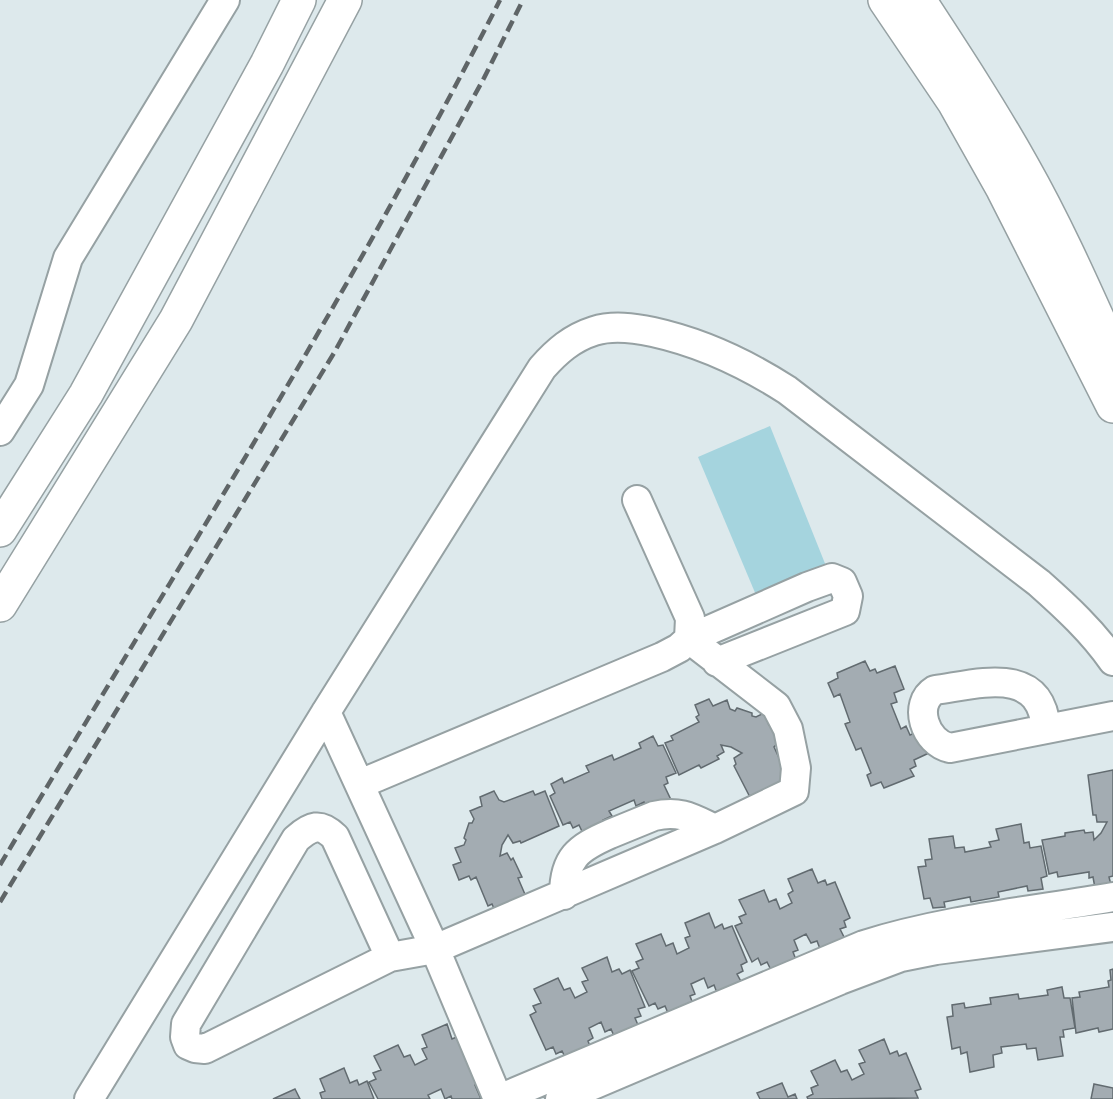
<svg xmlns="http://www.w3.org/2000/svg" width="1113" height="1099" font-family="'Times New Roman',serif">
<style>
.green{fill:#a5d4de}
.building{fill:#a3acb2;stroke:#626b70;stroke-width:1.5}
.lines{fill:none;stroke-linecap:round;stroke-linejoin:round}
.minor-casing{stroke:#96a1a3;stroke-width:32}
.major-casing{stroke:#96a1a3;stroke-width:36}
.highway-casing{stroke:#96a1a3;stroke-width:36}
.minor{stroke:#fff;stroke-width:28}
.major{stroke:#fff;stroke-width:33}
.highway{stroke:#fff;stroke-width:33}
.rail{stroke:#5f6567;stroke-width:4.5;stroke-dasharray:12 6;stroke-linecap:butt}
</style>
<rect width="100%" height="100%" fill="#dde9ec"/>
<path class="green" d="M770 426 826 566 756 595 698 457Z"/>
<path class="building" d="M865 661 870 671 875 669 877 673 895 666 904 689 894 693 897 702 891 704 901 729 906 726 910 735 922 730 931 752 914 760 916 766 910 769 914 776 884 788 881 782 871 786 867 775 871 773 861 748 856 750 845 724 850 722 840 694 834 697 828 683 838 678 837 673Z
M709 699 713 706 727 700 730 709 735 711 737 708 752 713V716L756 717 764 713 769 725 779 722 777 744 774 747 787 775 788 787 753 803 734 766 736 764 734 758 742 753 731 747 721 745 724 752 717 756 719 759 701 768 699 765 679 775 665 743 673 740 671 736 699 722 696 717 699 715 695 705Z
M653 736 658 746 663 745 676 773 666 777 668 783 664 785 672 802 649 813 644 802 636 806 634 800 609 811 612 816 603 820 609 832 587 842 579 825 573 828 570 822 563 825 550 796 555 793 551 784 562 778 564 783 589 772 586 766 612 755 614 760 641 748 639 743Z
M1113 770V876L1109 877 1111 885 1095 888 1093 877 1089 878V872L1058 877 1057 872 1049 874 1042 840 1065 836V833L1084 830 1085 833 1093 832 1094 840 1101 833 1107 822H1097L1096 815H1093L1088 775Z
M494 791 499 800 504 802 533 791 535 795 545 791 559 826 521 843 520 841 513 843 508 835 502 845 500 856 507 853 511 860 513 858 522 877 518 878 527 899 495 911 492 904 488 906 476 877 471 880 469 876 459 880 453 865 461 862 455 848 464 845 466 840 464 838 469 823H472L474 819 470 811 482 806 480 797Z
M1021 824 1024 843 1029 842 1030 848 1041 846 1047 876 1041 878 1043 889 1028 891 1027 886 998 892 999 897 971 902 970 897 944 902 945 907 933 908 930 898 924 899 918 867 926 866 925 860 932 859 929 839 953 836 955 848 964 847 965 852 991 847 989 842 999 840 996 829Z
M812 869 818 883 825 880 827 885 835 882 850 918 844 921 846 927 840 929 847 943 822 954 817 941 811 943 806 934 794 940 798 950 793 952 798 965 774 976 767 962 761 965 758 958 752 962 735 926 742 923 739 917 746 914 739 900 764 890 769 902 776 899 780 909 792 903 788 894 793 891 788 879Z
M709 913 715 928 722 924 724 929 732 926 747 962 741 965 743 971 737 974 744 987 719 998 714 985 708 988 704 978 691 984 695 994 690 996 695 1009 671 1020 665 1006 658 1009 655 1003 649 1006 632 971 639 968 636 962 643 959 636 944 661 934 666 946 673 943 677 954 689 948 685 938 690 936 685 923Z
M607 957 612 972 619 969 622 974 630 970 645 1007 638 1009 641 1016 635 1018 641 1032 617 1043 611 1029 605 1032 601 1022 589 1028 593 1038 588 1041 593 1054 569 1065 562 1051 556 1054 553 1047 546 1050 530 1015 536 1012 533 1006 541 1003 534 989 558 978 564 990 570 988 575 998 587 992 582 982 588 980 582 968Z
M1113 969V1029L1099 1032 1098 1028 1076 1033 1072 998 1080 997 1079 992 1109 987 1108 981 1111 980 1110 970Z
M1062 987 1064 998H1070L1075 1028 1063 1030 1064 1037H1060L1063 1056 1038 1060 1036 1048 1027 1049 1026 1044 1001 1047 1002 1053 993 1055 994 1067 970 1072 967 1052 961 1054 960 1047 952 1049 947 1017 953 1016 952 1005 964 1003 965 1008 991 1004 990 998 1018 994 1019 999 1048 995 1047 990Z
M447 1024 452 1039 459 1036 480 1082 475 1085 481 1099H452L451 1096 445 1099 441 1089 428 1095 430 1099H378L369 1082 376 1079 373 1073 381 1070 374 1056 398 1045 404 1057 410 1055 415 1065 427 1059 422 1049 427 1047 422 1035Z
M884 1039 890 1054 897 1051 899 1056 906 1053 921 1089 915 1091 918 1098 808 1099 807 1097 813 1094 811 1088 818 1085 811 1071 835 1060 841 1072 847 1070 852 1080 864 1074 859 1064 865 1062 859 1050Z
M344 1068 350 1083 357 1080 359 1085 367 1081 374 1099H322L320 1093 325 1091 320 1079Z
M782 1083 788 1097 795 1094 797 1099H760L757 1093Z
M1094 1084 1113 1088V1099H1091Z
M295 1089 300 1099H273Z"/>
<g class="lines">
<defs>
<path id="minor" d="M0 431 29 385 68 258 225 0
M326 712 435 949 498 1099
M1046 729C1041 664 979 684 935 690 912 704 925 743 950 748L1113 716
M360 784 662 657 679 648 689 639 690 618 637 500
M564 895C564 858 578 848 610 834 625 828 639 822 654 816 680 810 692 818 715 829
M390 957 335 837C320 822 311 826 296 839L186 1024 185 1037 188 1045 195 1048 205 1049 390 957 435 949 715 829 794 791 796 768 788 729 776 706 689 639 807 587 832 578 842 582 848 596 845 611 717 662
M89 1099 326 712 542 368C557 351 572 338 594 331 613 325 634 328 653 332 703 343 745 363 787 390L1039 583C1066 607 1092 631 1113 661
M499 1099 864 945C943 920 1031 911 1113 897
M560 1099 840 980 901 957 936 950 1113 927"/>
<path id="major" d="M885 0 954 102 1003 189 1113 406
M919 0C955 55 991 110 1023 167 1057 227 1085 291 1113 353"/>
<path id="highway" d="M0 530 86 394 267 64 299 0
M0 605 176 320 345 0"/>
</defs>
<use href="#minor" class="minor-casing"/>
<use href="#major" class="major-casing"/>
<use href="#highway" class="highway-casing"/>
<use href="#minor" class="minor"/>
<use href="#major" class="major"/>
<use href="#highway" class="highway"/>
<path class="rail" d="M0 865C171 579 349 297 500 0
M0 902 334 353 484 78 523 0"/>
</g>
</svg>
